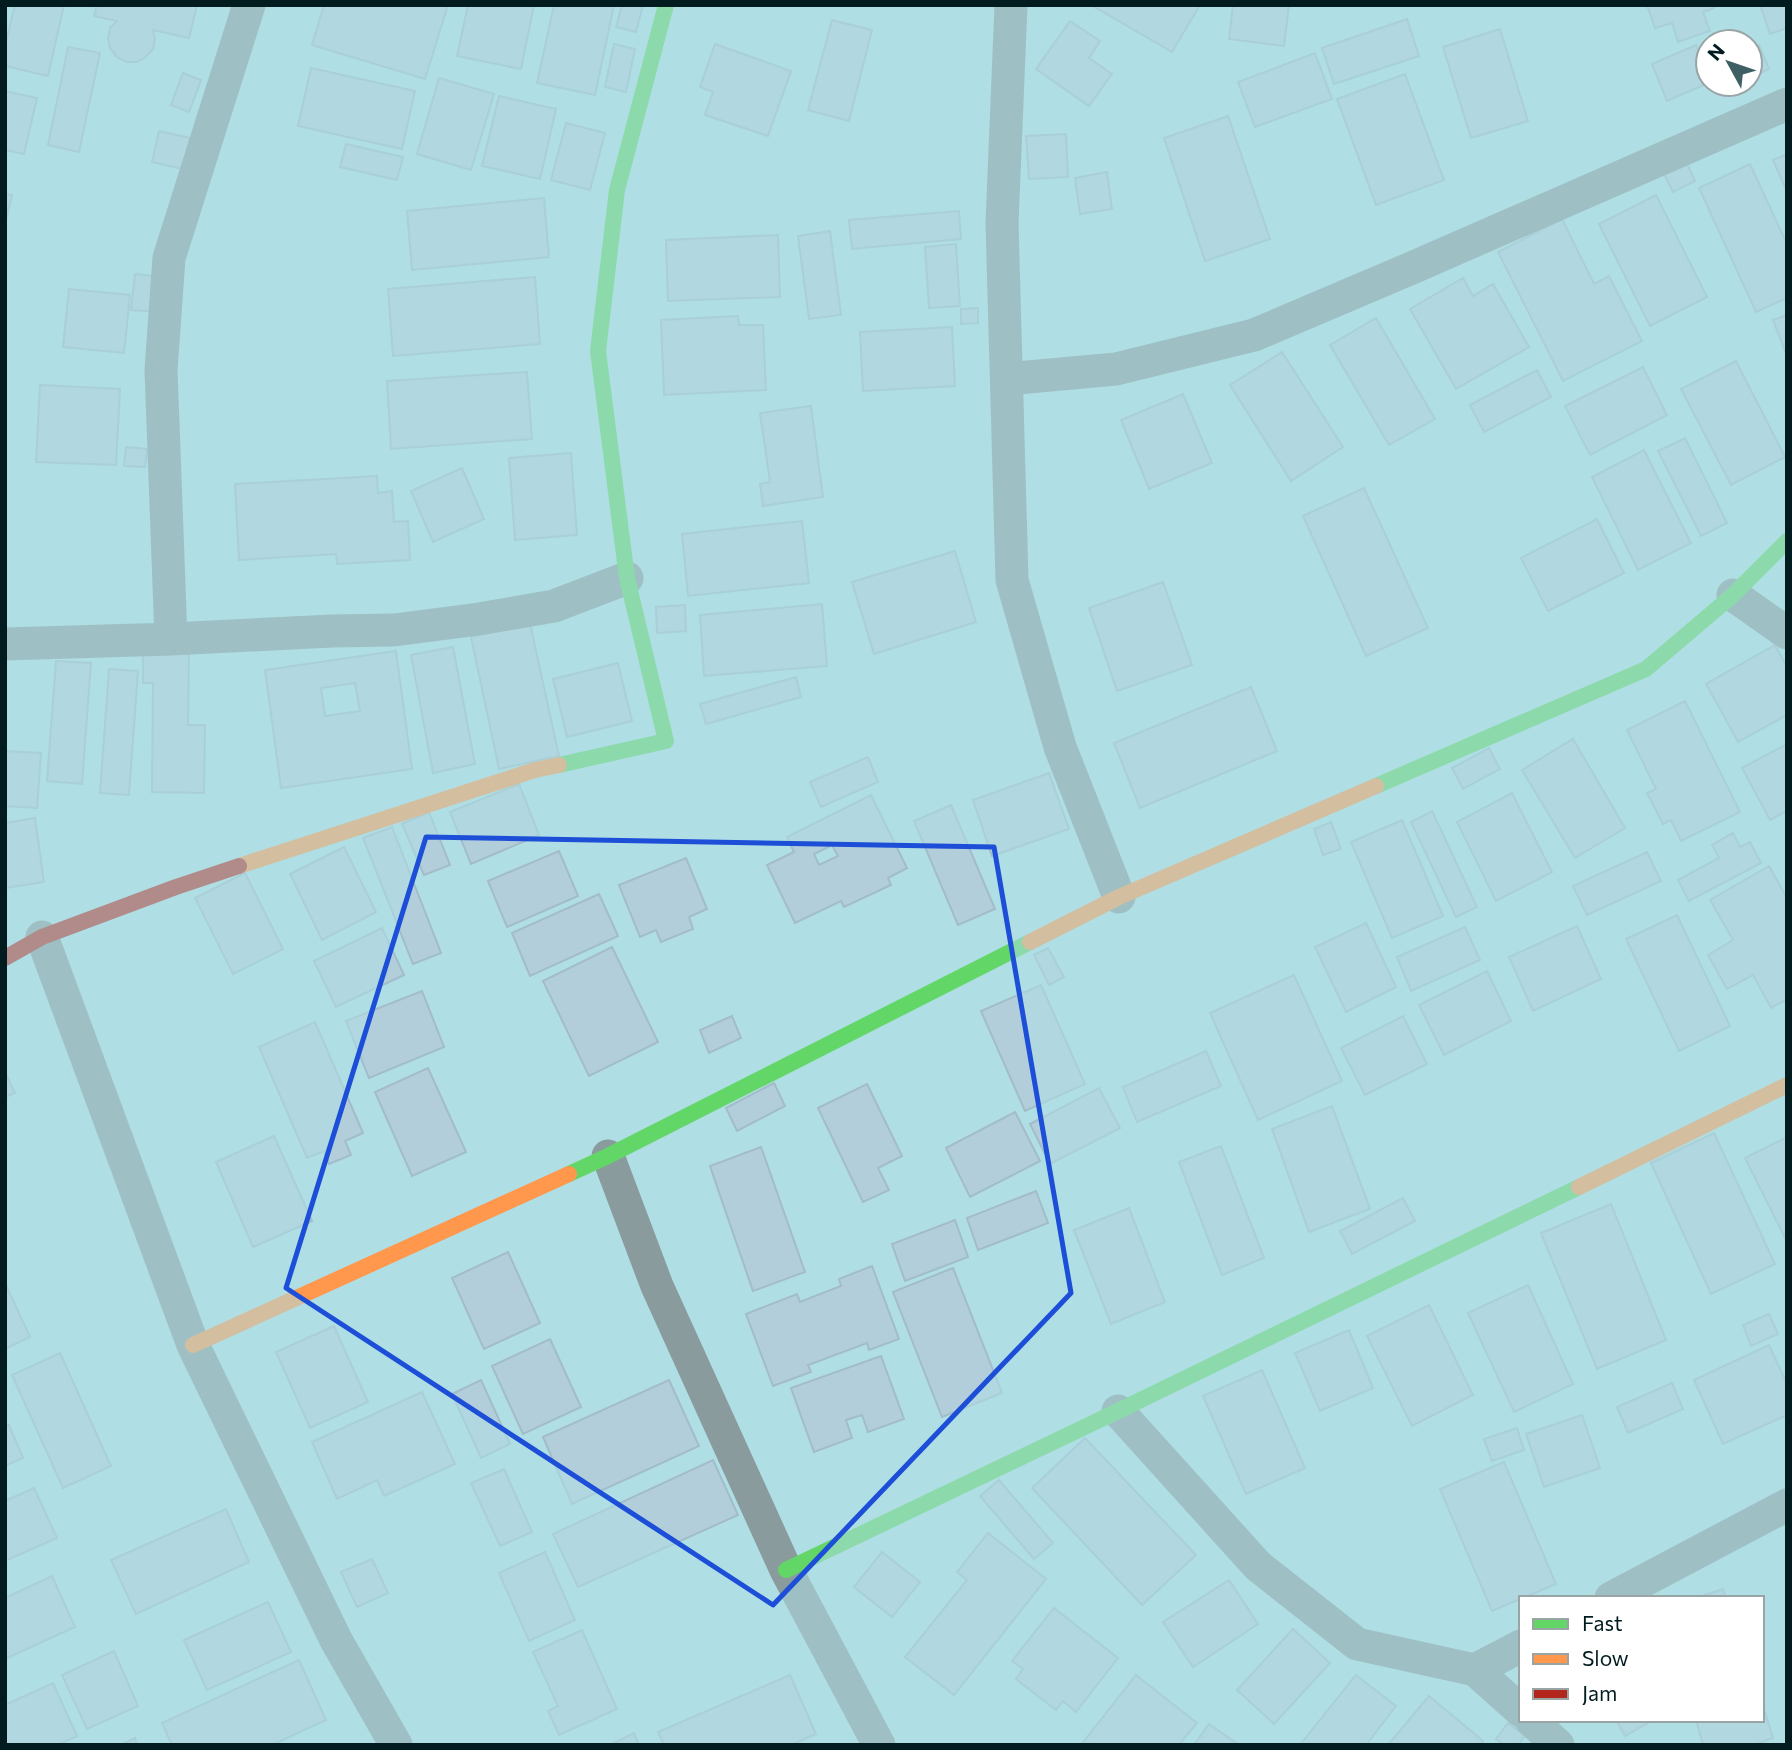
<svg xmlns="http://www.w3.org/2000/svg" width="1792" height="1750" font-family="Commissioner,sans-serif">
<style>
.building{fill:#b3cedb;stroke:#a3bcca;stroke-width:2;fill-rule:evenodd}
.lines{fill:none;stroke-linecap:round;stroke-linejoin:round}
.street{stroke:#8a9b9d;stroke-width:33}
.fast{stroke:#63d668;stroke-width:16}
.slow{stroke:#ff974d;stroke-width:16}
.jam{stroke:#b3261e;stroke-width:16}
.marked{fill:none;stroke:#1d4ed8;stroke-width:5;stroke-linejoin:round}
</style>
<rect width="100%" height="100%" fill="#afdee4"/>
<path class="building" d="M15 5H64L48 76 5 66V46Z
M97 5H197L189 38 153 30 155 39 153 49 146 57 137 62H126L117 57 110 48 108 38 110 28 117 21 94 16Z
M324 5H448L425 79 312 45Z
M468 5H534L521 69 457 56Z
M554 5H614L595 95 537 83Z
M622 5H643L636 32 616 27Z
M1091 5H1200L1172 52Z
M1233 5H1289L1284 46 1229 39Z
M1647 5H1714V8L1703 12 1710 31 1678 42 1672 23 1655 28Z
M1760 5H1787V28L1770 34Z
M1407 19 1419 56 1334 84 1322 48Z
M832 20 872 30 849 121 808 110Z
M1070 21 1100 41 1089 58 1112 74 1089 106 1036 69Z
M1500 29 1528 121 1471 138 1443 47Z
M614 44 635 49 626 92 605 87Z
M715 44 791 71 768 136 705 115 713 92 700 87Z
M1696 45 1708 74V83L1667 101 1652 64Z
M1759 45 1769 69 1750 78V49Z
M68 47 100 53 79 152 48 145Z
M1315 53 1332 99 1255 127 1238 82Z
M311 68 415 91 402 149 298 126Z
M183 73 201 80 189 112 171 105Z
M1405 74 1444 180 1376 205 1337 99Z
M439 78 494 94 471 170 417 154Z
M5 91 37 98 24 154 5 150Z
M499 96 556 109 540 179 482 166Z
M1228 116 1270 239 1205 261 1164 138Z
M566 123 605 133 590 190 551 180Z
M159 131 190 138 182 169 152 162Z
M1066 134 1068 177 1029 179 1026 136Z
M346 144 403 157 397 180 340 167Z
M1787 154V192L1773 160Z
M1683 155 1695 181 1673 192 1660 166Z
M1750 164 1787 244V298L1756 312 1699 188Z
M1107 172 1112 209 1080 214 1075 178Z
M5 194 12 195 5 224Z
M1656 195 1707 297 1650 326 1599 224Z
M544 198 549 257 412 270 407 211Z
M959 211 961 239 852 249 849 220Z
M1562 219 1594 284 1609 276 1642 341 1563 381 1498 252Z
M830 231 841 315 809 319 798 236Z
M778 235 780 297 668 301 666 240Z
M956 244 960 306 929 308 925 247Z
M135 274 162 277 159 312 131 310Z
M535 277 540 344 393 356 388 289Z
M1463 278 1473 296 1493 284 1529 347 1456 389 1410 309Z
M69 289 130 295 124 353 63 347Z
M978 308V323L961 324V309Z
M1787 315V356L1773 320Z
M738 316 739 325H763L766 390 664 395 661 320Z
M1376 318 1435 419 1389 445 1330 345Z
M952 327 955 386 863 391 860 332Z
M1282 352 1343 447 1291 481 1230 385Z
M1736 361 1785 457 1731 485 1681 389Z
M1643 367 1667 415 1590 455 1565 406Z
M1537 370 1551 397 1484 432 1470 405Z
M527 372 532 439 391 449 387 381Z
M40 385 120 389 116 465 36 462Z
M1183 394 1212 463 1149 489 1121 420Z
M811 406 823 497 763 506 760 484 770 482 760 413Z
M1685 438 1727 523 1701 536 1658 451Z
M126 447 147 449 145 467 124 466Z
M1644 450 1691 543 1638 570 1592 477Z
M571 453 577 535 515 540 509 458Z
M462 468 484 519 433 542 411 491Z
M377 476 378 493 392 491 394 522 408 521 410 560 337 564 336 554 239 560 235 484Z
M1364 488 1428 628 1366 656 1303 516Z
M1597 519 1624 573 1548 611 1521 558Z
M802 521 809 583 688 596 682 534Z
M955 551 976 622 874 654 852 582Z
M1163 582 1192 665 1117 691 1089 608Z
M822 604 827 666 704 676 700 615Z
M685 605 686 631 657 633 656 607Z
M530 623 559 756 499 769 471 637Z
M1775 645 1787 667V715L1738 742 1706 684Z
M453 647 475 764 433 773 411 655Z
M396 651 412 769 281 788 265 670ZM355 683 360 711 325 716 321 688Z
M143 653 189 654 188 725H205L204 793 152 792 153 683H143Z
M56 661 91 663 82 784 47 781Z
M618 663 632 721 567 737 553 679Z
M109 669 138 671 129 795 100 793Z
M796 677 801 697 706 724 700 704Z
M1251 687 1277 751 1140 808 1114 743Z
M1685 701 1740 812 1681 841 1671 820 1663 824 1647 793 1656 789 1627 730Z
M1573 739 1625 828 1575 858 1522 770Z
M1787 744V811L1770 820 1742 768Z
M1489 748 1500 769 1463 789 1452 768Z
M5 751 41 753 37 808 5 806Z
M868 757 878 782 821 807 810 782Z
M1049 773 1069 829 992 856 973 800Z
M519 784 539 835 471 864 450 812Z
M1512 793 1552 872 1496 901 1457 822Z
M871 795 907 868 888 878 891 885 844 907 841 901 795 923 767 865 794 852 787 837ZM832 845 838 856 819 865 814 854Z
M951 805 995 909 958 925 914 821Z
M1432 811 1477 907 1456 917 1411 822Z
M429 812 450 865 424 875 402 824Z
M35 818 44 882 5 888V823Z
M1402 820 1443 916 1392 938 1351 842Z
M1331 822 1341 849 1323 855 1314 829Z
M392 827 441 953 413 964 363 838Z
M1733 833 1740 847 1750 842 1761 863 1689 901 1678 880 1719 858 1712 845Z
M344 847 376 912 322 940 290 874Z
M559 851 578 896 507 927 488 881Z
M1647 852 1661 881 1587 915 1573 886Z
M686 858 707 909 689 917 693 929 661 942 656 930 640 937 619 885Z
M1769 866 1787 898V999L1771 1008 1753 975 1727 989 1708 955 1733 940 1710 900Z
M245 873 283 949 233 974 195 898Z
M599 894 618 936 530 976 512 933Z
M1677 915 1730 1026 1679 1051 1626 939Z
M1366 923 1396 987 1346 1012 1315 947Z
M1577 926 1601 979 1533 1011 1509 957Z
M1465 927 1480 960 1411 991 1397 957Z
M382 928 404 975 336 1007 314 961Z
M612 947 658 1042 589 1076 543 981Z
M1048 948 1064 977 1049 985 1034 955Z
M1487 971 1511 1021 1444 1055 1419 1005Z
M1294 975 1342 1081 1258 1120 1210 1013Z
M1041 985 1085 1084 1025 1111 981 1011Z
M422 991 444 1047 369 1078 346 1021Z
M732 1016 741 1038 709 1053 700 1030Z
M1403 1016 1427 1064 1365 1095 1341 1048Z
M315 1022 363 1133 345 1141 351 1155 329 1164 324 1151 307 1158 259 1047Z
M1206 1051 1221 1086 1137 1122 1123 1087Z
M428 1068 466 1152 412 1176 375 1092Z
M5 1072 15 1093 5 1097Z
M774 1083 785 1106 737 1131 726 1108Z
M867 1084 902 1156 878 1168 889 1190 863 1202 818 1108Z
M1099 1088 1120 1128 1050 1164 1030 1124Z
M1332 1106 1370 1209 1309 1232 1272 1129Z
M1015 1112 1040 1161 970 1197 946 1148Z
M1714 1133 1775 1264 1711 1294 1651 1163Z
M274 1136 312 1221 253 1247 216 1162Z
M1787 1137V1242L1745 1158Z
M1221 1146 1264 1258 1222 1275 1179 1162Z
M761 1147 805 1272 753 1291 710 1166Z
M1036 1191 1048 1223 978 1250 967 1218Z
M1403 1198 1415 1221 1352 1254 1340 1231Z
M1611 1204 1666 1340 1597 1369 1541 1233Z
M1129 1208 1165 1302 1111 1324 1074 1230Z
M955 1220 968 1257 905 1281 892 1244Z
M508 1252 540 1323 484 1349 452 1278Z
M872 1266 899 1339 869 1350 867 1343 808 1365 811 1372 773 1386 746 1314 797 1294 800 1302 841 1286 839 1279Z
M953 1268 1002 1393 942 1417 893 1292Z
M5 1283 30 1337 5 1349Z
M1528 1285 1573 1384 1514 1412 1468 1313Z
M1429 1305 1473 1395 1412 1426 1367 1336Z
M1769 1314 1778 1334 1751 1346 1743 1325Z
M334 1326 368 1402 310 1428 276 1352Z
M1349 1330 1373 1388 1320 1411 1295 1353Z
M550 1339 581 1407 523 1434 492 1366Z
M1769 1345 1787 1384V1415L1723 1444 1694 1380Z
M60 1353 111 1466 63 1488 12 1375Z
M881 1356 904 1419 868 1432 862 1415 846 1420 852 1438 814 1452 791 1388Z
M1262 1370 1305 1468 1246 1494 1203 1396Z
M481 1380 510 1444 481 1458 452 1394Z
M669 1380 699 1446 572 1504 543 1437Z
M1672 1383 1683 1409 1628 1433 1617 1407Z
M422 1392 455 1464 384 1496 377 1480 337 1499 312 1442Z
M1582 1415 1600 1468 1544 1487 1526 1434Z
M9 1425 23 1458 5 1466V1426Z
M1517 1428 1524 1450 1492 1461 1484 1439Z
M1085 1438 1196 1555 1142 1605 1032 1488Z
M713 1460 738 1515 578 1587 553 1534Z
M1504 1462 1556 1584 1492 1611 1440 1489Z
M504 1469 532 1532 500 1546 471 1483Z
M999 1480 1053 1543 1034 1559 980 1496Z
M34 1488 57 1538 5 1561V1501Z
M226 1509 249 1562 136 1614 111 1560Z
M988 1533 1046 1579 954 1695 905 1657 967 1580 957 1572Z
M545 1552 575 1620 529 1641 499 1573Z
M882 1552 920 1582 892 1617 854 1587Z
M372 1559 388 1593 357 1607 341 1572Z
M52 1576 75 1627 5 1659V1598Z
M1229 1580 1258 1624 1193 1667 1163 1622Z
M1723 1589 1726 1598H1696Z
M268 1602 291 1652 207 1690 184 1640Z
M1054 1608 1118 1658 1076 1712 1063 1701 1056 1710 1016 1679 1023 1669 1012 1661Z
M1293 1629 1330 1663 1274 1724 1237 1690Z
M582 1630 617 1709 559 1735 548 1711 558 1706 533 1652Z
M114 1651 138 1706 87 1729 62 1675Z
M299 1660 326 1720 272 1745H172L162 1723Z
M790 1675 816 1734 791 1745H664L658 1732Z
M1136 1675 1197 1723 1179 1745H1081Z
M1356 1675 1396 1706 1366 1745H1300Z
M53 1683 77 1736 58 1745H5V1705Z
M1429 1696 1483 1741 1480 1745H1388Z
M1762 1703 1773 1738 1754 1745H1703L1696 1720H1762Z
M1616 1720H1653L1625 1736Z
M1508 1723 1525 1736 1518 1745H1504L1496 1739Z
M1209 1724 1239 1745H1194Z
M634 1733 639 1745H610Z
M135 1738 137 1745H121Z"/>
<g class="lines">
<path class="street" d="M1011 5 1002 223 1012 580 1060 747 1119 897
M1007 379 1116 369 1254 335 1414 267 1787 104
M1733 595 1787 633
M171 639 161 370 169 258 249 5
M5 644 171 639 332 631 394 630 479 619 554 606 627 578
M42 937 193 1345 336 1640 396 1745
M608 1156 657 1286 786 1570 879 1745
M1118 1411 1258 1566 1357 1644 1475 1670 1521 1711
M1611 1598 1787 1505
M1475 1670 1521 1646
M1531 1720 1558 1745"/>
<path class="fast" d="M559 765 666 741 627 578 598 351 617 190 666 5
M1376 786 1646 669 1733 595 1787 541
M569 1174 608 1156 1030 942
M786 1570 1118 1411 1579 1187"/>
<path class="slow" d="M239 866 535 770 559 765
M1030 942 1119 897 1376 786
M1579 1187 1787 1085
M193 1345 569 1174"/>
<path class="jam" d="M5 958 42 937 176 887 239 866"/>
</g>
<path d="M0 0H1792V1750H0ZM426 837 994 847 1071 1293 773 1605 286 1288Z" fill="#afdee4" fill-opacity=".55" fill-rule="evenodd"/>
<path class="marked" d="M426 837 994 847 1071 1293 773 1605 286 1288Z"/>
<rect width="1792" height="1750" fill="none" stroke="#011b1e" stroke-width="14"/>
<rect x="1519" y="1596" width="245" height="126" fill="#ffffff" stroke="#99a4a5" stroke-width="2"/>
<rect x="1533" y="1619" width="35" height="10" fill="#63d668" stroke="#99a4a5" stroke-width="2"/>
<text x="1582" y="1631" font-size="21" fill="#011b1e">Fast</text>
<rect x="1533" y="1654" width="35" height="10" fill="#ff974d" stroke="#99a4a5" stroke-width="2"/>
<text x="1582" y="1666" font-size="21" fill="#011b1e">Slow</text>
<rect x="1533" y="1689" width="35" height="10" fill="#b3261e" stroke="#99a4a5" stroke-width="2"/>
<text x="1582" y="1701" font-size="21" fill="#011b1e">Jam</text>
<g transform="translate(1729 63) rotate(310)"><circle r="33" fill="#ffffff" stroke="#99a4a5" stroke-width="2"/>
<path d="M0-5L12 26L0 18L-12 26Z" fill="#3e5f63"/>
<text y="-10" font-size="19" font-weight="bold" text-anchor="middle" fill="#011b1e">N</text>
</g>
</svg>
